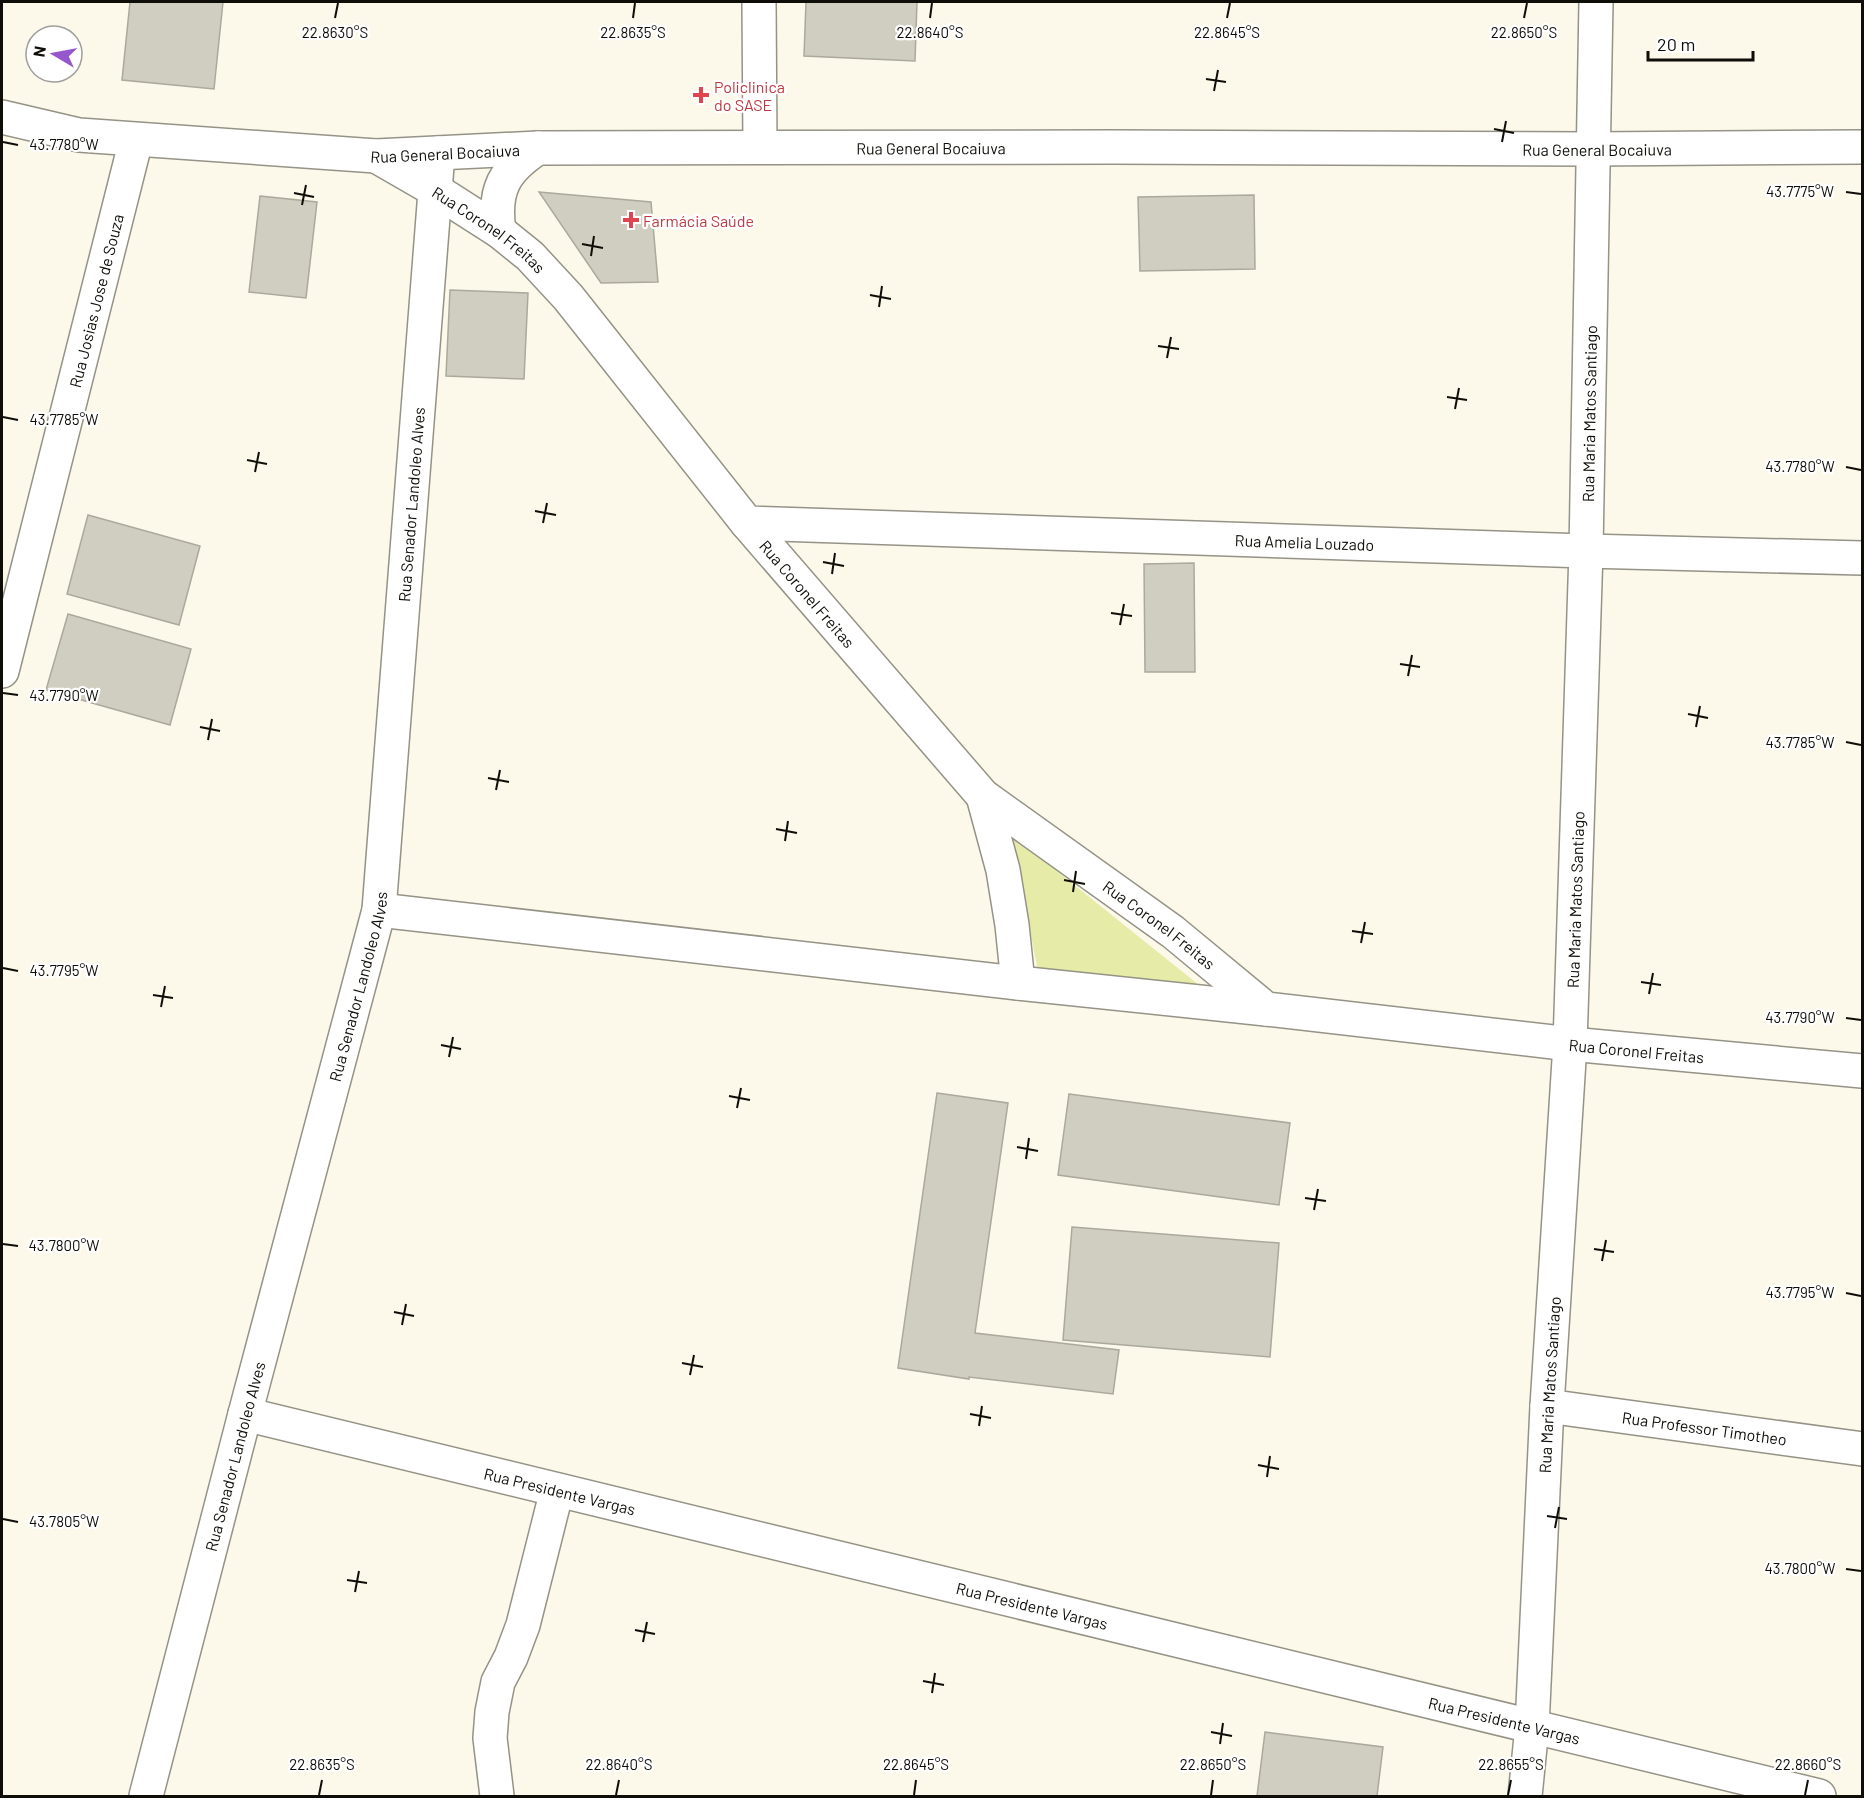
<svg xmlns="http://www.w3.org/2000/svg" width="1864" height="1798" font-family="Barlow,sans-serif">
<style>
.green{fill:#e6eca7}
.building{fill:#d0cec0;stroke:#aba99b;stroke-width:1.5}
.lines{fill:none;stroke-linecap:round;stroke-linejoin:round}
.minor-casing{stroke:#959386;stroke-width:36}
.tertiary-casing{stroke:#959386;stroke-width:36}
.secondary-casing{stroke:#959386;stroke-width:36}
.minor{stroke:#fff;stroke-width:33}
.tertiary{stroke:#fff;stroke-width:33}
.secondary{stroke:#fff;stroke-width:33}
.ticks{fill:none;stroke:#0e0d08;stroke-width:2}
.health-dot{fill:#e0444e;stroke:#fff;stroke-width:2}
.labels{text-anchor:middle;dominant-baseline:central;stroke-width:4.5;stroke-linejoin:round;paint-order:stroke}
.health-label{font-size:16px;fill:#be3a42;stroke:#fff;text-anchor:start}
.street-label{font-size:16px;fill:#0e0d08;stroke:#fff}
.ticks-label{font-size:15px;text-anchor:middle;fill:#0e0d08;stroke:#fff;stroke-width:4.5;stroke-linejoin:round;paint-order:stroke}
</style>
<rect width="100%" height="100%" fill="#fcf9eb"/>
<path class="green" d="M1012 835 1204 989 1038 972Z"/>
<path class="building" d="M130 2H223L214 89 122 80Z
M806 2H917L915 61 804 56Z
M539 192 651 202 658 282 601 283Z
M1254 195 1255 269 1140 271 1138 197Z
M260 196 317 202 306 298 249 292Z
M450 290 528 293 524 379 446 376Z
M88 515 200 546 179 625 67 594Z
M1194 563 1195 672H1145L1144 564Z
M68 614 191 649 170 725 46 690Z
M937 1093 1008 1103 975 1333 1119 1350 1113 1394 969 1377V1379L898 1368Z
M1069 1094 1290 1123 1279 1205 1058 1175Z
M1072 1227 1279 1243 1270 1357 1063 1340Z
M1265 1732 1383 1747 1377 1796H1257Z"/>
<g class="lines">
<defs>
<g id="minor">
<path d="M759 2 760 147"/>
<path id="s1" d="M2 671 136 140"/>
<path d="M379 910 1018 983 1266 1009"/>
<path id="s2" d="M1547 1406 1862 1449"/>
<path id="s3" d="M245 1414 1819 1796"/>
<path id="s4" d="M146 1796 245 1414 379 910 438 153"/>
<path d="M497 1796 490 1738 492 1712 498 1682 511 1657 523 1625 557 1490"/>
<path id="s5" d="M1525 1796 1532 1727 1547 1406 1570 1044 1586 551 1596 2"/>
</g>
<g id="tertiary">
<path id="s6" d="M747 523 983 796 1173 932 1266 1009 1570 1044 1862 1071"/>
<path d="M983 796 1003 870 1012 925 1018 983"/>
</g>
<g id="secondary">
<path id="s7" d="M2 117 79 135 376 156 538 148 1112 147 1593 149 1862 147"/>
<path id="s8" d="M376 156 435 190 499 231 530 256 568 297 747 523 1586 551 1862 558"/>
<path d="M499 231C493 190 504 170 538 148"/>
</g>
</defs>
<use href="#minor" class="minor-casing"/>
<use href="#tertiary" class="tertiary-casing"/>
<use href="#secondary" class="secondary-casing"/>
<use href="#minor" class="minor"/>
<use href="#tertiary" class="tertiary"/>
<use href="#secondary" class="secondary"/>
</g>
<path class="ticks" d="M335 18 338 3M633 18 635 3M930 18 932 3M1227 18 1230 3M1524 18 1527 3M1206 79 1226 82M1214 91 1218 70M1494 129 1514 133M3 142 18 145M1502 142 1506 121M1846 192 1861 194M294 193 314 197M302 205 306 185M582 244 603 248M591 256 594 236M870 295 891 299M879 307 882 286M1158 346 1179 349M1167 358 1171 337M1447 397 1467 400M1455 409 1459 388M3 417 18 420M247 460 267 464M1846 467 1861 470M255 472 259 452M535 511 556 515M543 523 547 503M823 562 844 566M832 574 835 553M1111 613 1132 616M1120 625 1124 604M1400 664 1420 667M1408 676 1412 655M3 693 18 695M1688 714 1708 718M200 727 220 731M1696 727 1700 706M208 740 212 719M1846 742 1861 745M488 778 509 782M496 790 500 770M776 829 797 833M785 841 788 821M1064 880 1085 884M1073 892 1076 871M1352 931 1373 934M1361 943 1365 922M3 968 18 971M1641 982 1661 985M1649 994 1653 973M153 995 173 998M161 1007 165 986M1846 1018 1861 1020M441 1045 461 1049M449 1057 453 1037M729 1096 750 1100M737 1108 741 1088M1017 1147 1038 1151M1026 1159 1029 1138M1305 1198 1326 1201M1314 1210 1318 1189M3 1244 18 1246M1594 1249 1614 1252M1602 1261 1606 1240M1846 1293 1861 1296M394 1312 414 1316M402 1325 406 1304M682 1363 703 1367M690 1375 694 1355M970 1414 991 1418M979 1426 982 1406M1258 1465 1279 1469M1267 1477 1270 1456M1547 1516 1567 1519M3 1519 18 1522M1555 1528 1559 1507M1846 1569 1861 1571M347 1580 367 1583M355 1592 359 1571M635 1630 655 1634M643 1642 647 1622M923 1681 944 1685M932 1693 935 1673M1211 1732 1232 1736M1220 1744 1223 1723M319 1795 322 1780M616 1795 619 1780M914 1795 916 1780M1211 1795 1213 1780M1508 1795 1511 1780M1805 1795 1808 1780"/>
<g class="health-dot">
<path d="M698 86h6v6h6v6h-6v6h-6v-6h-6v-6h6z"/>
<path d="M628 211h6v6h6v6h-6v6h-6v-6h-6v-6h6z"/>
</g>
<g class="labels">
<g class="health-label">
<text x="714" y="86">Policlinica<tspan x="714" dy="18">do SASE</tspan></text>
<text x="643" y="220">Farmácia Saúde</text>
</g>
<g class="street-label">
<text stroke="none"><textPath href="#s7" startOffset="932">Rua General Bocaiuva</textPath></text>
<text stroke="none"><textPath href="#s7" startOffset="1598">Rua General Bocaiuva</textPath></text>
<text stroke="none"><textPath href="#s7" startOffset="446">Rua General Bocaiuva</textPath></text>
<text stroke="none"><textPath href="#s8" startOffset="135">Rua Coronel Freitas</textPath></text>
<text stroke="none"><textPath href="#s1" startOffset="382">Rua Josias Jose de Souza</textPath></text>
<text stroke="none"><textPath href="#s5" startOffset="1384">Rua Maria Matos Santiago</textPath></text>
<text stroke="none"><textPath href="#s4" startOffset="1323">Rua Senador Landoleo Alves</textPath></text>
<text stroke="none"><textPath href="#s8" startOffset="1086">Rua Amelia Louzado</textPath></text>
<text stroke="none"><textPath href="#s6" startOffset="93">Rua Coronel Freitas</textPath></text>
<text stroke="none"><textPath href="#s5" startOffset="898">Rua Maria Matos Santiago</textPath></text>
<text stroke="none"><textPath href="#s6" startOffset="579">Rua Coronel Freitas</textPath></text>
<text stroke="none"><textPath href="#s4" startOffset="837">Rua Senador Landoleo Alves</textPath></text>
<text stroke="none"><textPath href="#s6" startOffset="1088">Rua Coronel Freitas</textPath></text>
<text stroke="none"><textPath href="#s5" startOffset="412">Rua Maria Matos Santiago</textPath></text>
<text stroke="none"><textPath href="#s2" startOffset="159">Rua Professor Timotheo</textPath></text>
<text stroke="none"><textPath href="#s4" startOffset="351">Rua Senador Landoleo Alves</textPath></text>
<text stroke="none"><textPath href="#s3" startOffset="324">Rua Presidente Vargas</textPath></text>
<text stroke="none"><textPath href="#s3" startOffset="810">Rua Presidente Vargas</textPath></text>
<text stroke="none"><textPath href="#s3" startOffset="1296">Rua Presidente Vargas</textPath></text>
</g>
</g>
<g class="ticks-label">
<text x="335" y="38">22.8630°S</text>
<text x="633" y="38">22.8635°S</text>
<text x="930" y="38">22.8640°S</text>
<text x="1227" y="38">22.8645°S</text>
<text x="1524" y="38">22.8650°S</text>
<text x="64" y="150">43.7780°W</text>
<text x="1800" y="197">43.7775°W</text>
<text x="64" y="425">43.7785°W</text>
<text x="1800" y="472">43.7780°W</text>
<text x="64" y="701">43.7790°W</text>
<text x="1800" y="748">43.7785°W</text>
<text x="64" y="976">43.7795°W</text>
<text x="1800" y="1023">43.7790°W</text>
<text x="64" y="1251">43.7800°W</text>
<text x="1800" y="1298">43.7795°W</text>
<text x="64" y="1527">43.7805°W</text>
<text x="1800" y="1574">43.7800°W</text>
<text x="322" y="1770">22.8635°S</text>
<text x="619" y="1770">22.8640°S</text>
<text x="916" y="1770">22.8645°S</text>
<text x="1213" y="1770">22.8650°S</text>
<text x="1511" y="1770">22.8655°S</text>
<text x="1808" y="1770">22.8660°S</text>
</g>
<rect width="1864" height="1798" fill="none" stroke="#0e0d08" stroke-width="6"/>
<g transform="translate(54 54) rotate(280)"><circle r="28" fill="#ffffff" stroke="#9f9e9c" stroke-width="1.5"/>
<path d="M0-4.5L10 22L0 15L-10 22Z" fill="#9757cc"/>
<text y="-9" font-size="16" font-weight="bold" text-anchor="middle" fill="#0e0d08">N</text>
</g>
<path d="M1648 51v9h105v-9" fill="none" stroke="#0e0d08" stroke-width="3"/>
<text x="1657" y="51" font-size="18" fill="#0e0d08" stroke="#ffffff" stroke-width="4.5" paint-order="stroke">20 m</text>
</svg>
